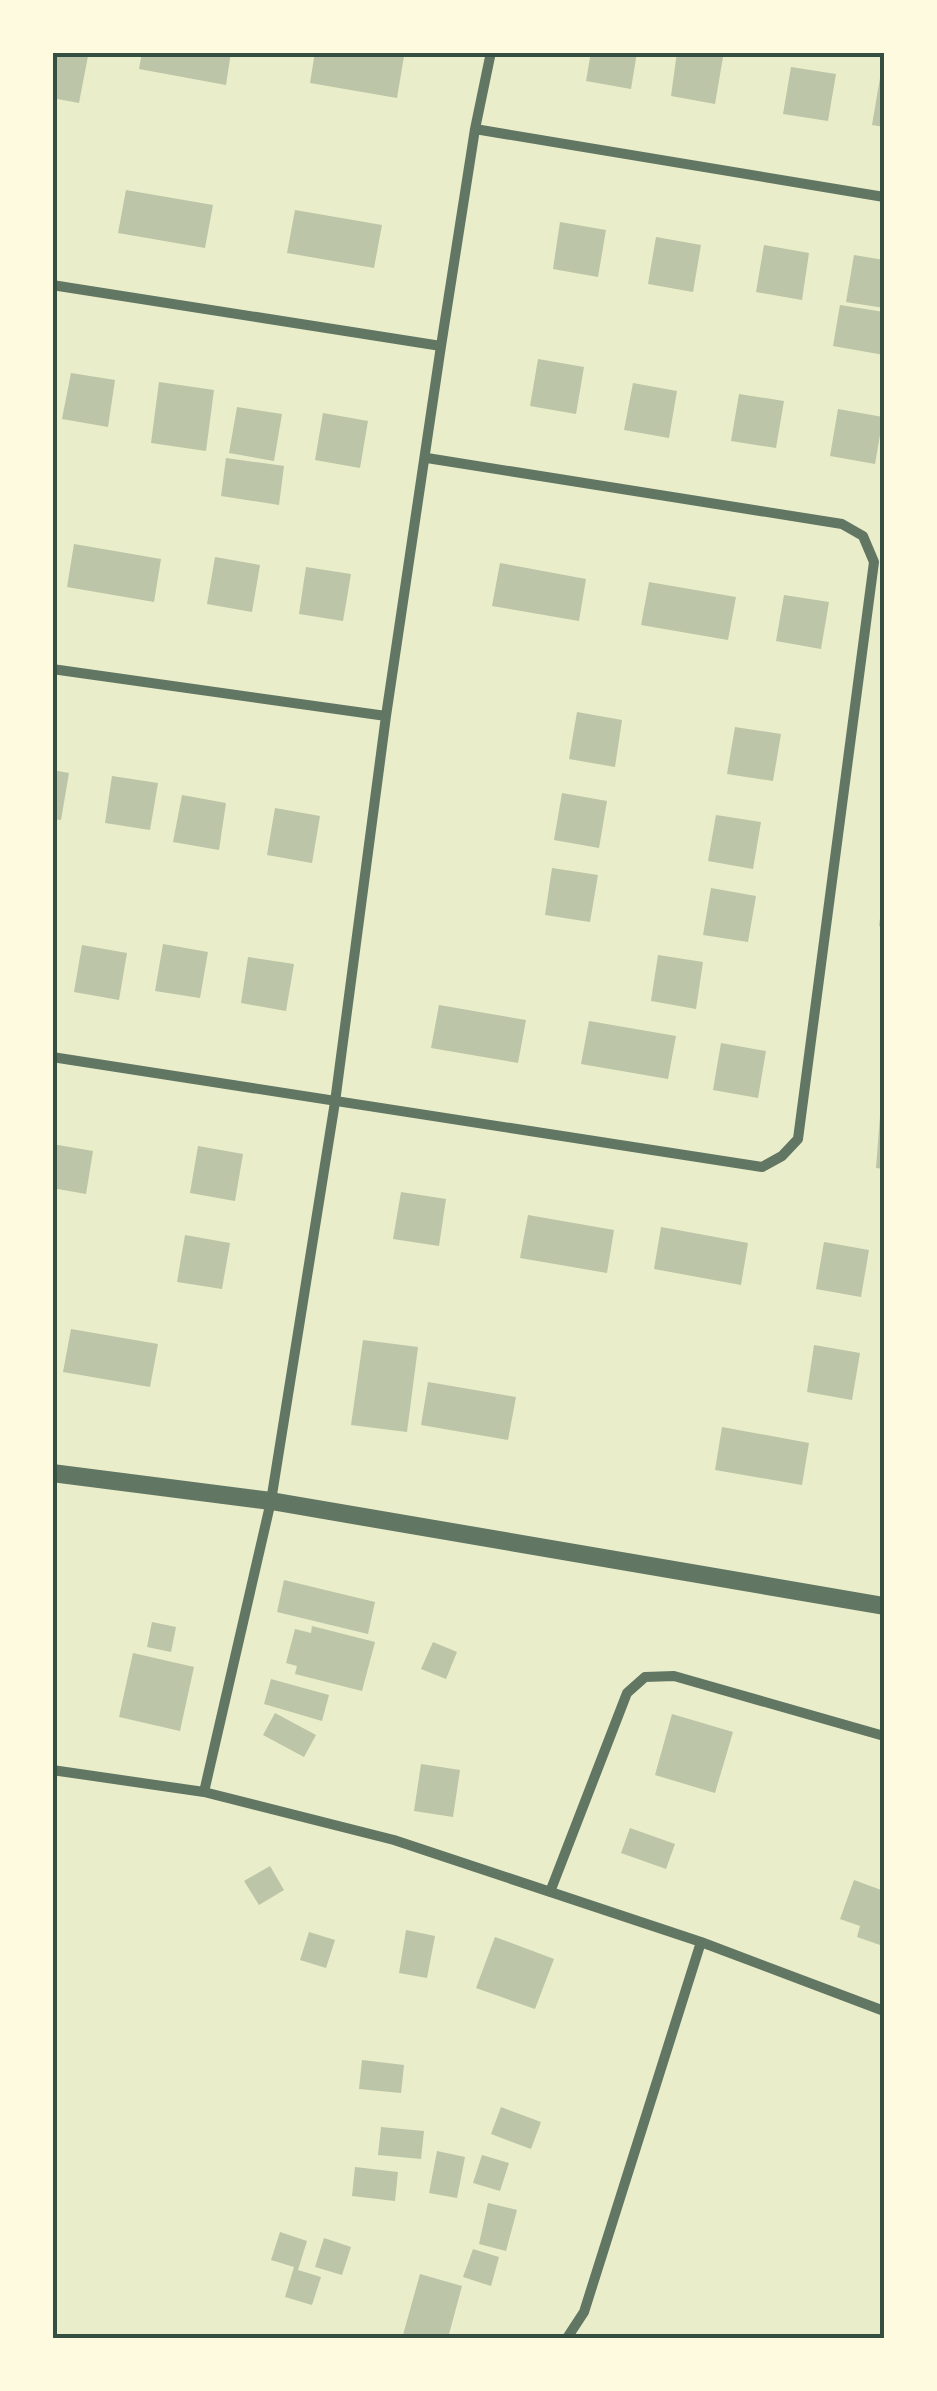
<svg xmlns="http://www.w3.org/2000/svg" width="937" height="2391" font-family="Karla,sans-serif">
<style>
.building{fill:#bcc5a7}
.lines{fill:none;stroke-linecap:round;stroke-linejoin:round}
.minor{stroke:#617663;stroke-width:10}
.tertiary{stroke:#617663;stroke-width:18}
.neatline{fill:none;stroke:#344e41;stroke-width:4}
</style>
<rect width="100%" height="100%" fill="#e9edc9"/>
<path class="building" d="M52 52 88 56 79 103 52 98Z
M142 52H231L226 85 139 69Z
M315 52 404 56 397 98 310 83Z
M591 52H637L631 89 586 81Z
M677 52 723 57 715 104 671 96Z
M791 67 836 74 828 121 783 114Z
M880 78 884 79V127L872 125Z
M126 190 213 205 205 248 118 233Z
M295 210 382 225 374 268 287 253Z
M560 222 606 230 598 277 553 269Z
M656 237 701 245 693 292 648 284Z
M764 245 809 253 802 300 756 292Z
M854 255 884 260V308L846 302Z
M840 305 884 312V355L833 346Z
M538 359 584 367 576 414 530 406Z
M71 373 115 380 108 427 62 419Z
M159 382 214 390 206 451 151 443Z
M633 383 677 391 669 438 624 430Z
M739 394 784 401 776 448 731 441Z
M237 407 282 414 274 461 229 453Z
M838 409 883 417 875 464 830 456Z
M323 413 368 421 360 468 315 460Z
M226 458 284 466 279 505 221 496Z
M74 544 161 559 154 602 67 587Z
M215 557 260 565 252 612 207 604Z
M500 563 586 579 579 621 492 606Z
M306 567 351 574 343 621 299 614Z
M649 582 736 597 728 640 641 625Z
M784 595 829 602 821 649 776 641Z
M577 712 622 720 615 767 569 759Z
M735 727 781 734 773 781 727 774Z
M52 770 69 773 61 820 52 819Z
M112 776 158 783 150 830 105 823Z
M562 793 607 801 599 848 554 840Z
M182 795 226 803 219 850 173 842Z
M275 808 320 816 312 863 267 855Z
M716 815 761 822 753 869 708 861Z
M552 868 598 875 590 922 545 915Z
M711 888 756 896 748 942 703 935Z
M882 902H884V927L879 926Z
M163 944 208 952 200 998 155 991Z
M82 945 127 953 119 1000 74 992Z
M658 955 703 962 696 1009 651 1001Z
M248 957 294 964 286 1011 241 1003Z
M439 1005 526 1020 518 1063 431 1048Z
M589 1021 676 1036 668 1079 581 1064Z
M721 1043 766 1051 758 1098 713 1090Z
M880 1116H884V1169L876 1168Z
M52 1144 93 1151 86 1194 52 1188Z
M198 1146 243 1154 235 1201 190 1193Z
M401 1192 446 1199 439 1246 393 1239Z
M528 1215 614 1230 607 1273 520 1258Z
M661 1227 748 1243 741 1285 654 1269Z
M185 1235 230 1243 222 1289 177 1282Z
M824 1242 869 1250 861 1297 816 1289Z
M71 1329 158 1344 150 1387 63 1372Z
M363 1340 418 1347 407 1432 351 1425Z
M814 1345 860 1353 852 1400 807 1392Z
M428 1382 516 1397 508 1440 421 1425Z
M722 1427 809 1443 802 1485 715 1470Z
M284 1580 375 1602 368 1634 277 1612Z
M152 1622 176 1627 171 1652 147 1647Z
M312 1626 375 1642 362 1691 295 1674 297 1666 286 1663 295 1629 311 1633Z
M433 1642 457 1652 446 1679 421 1669Z
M133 1653 194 1667 180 1731 119 1717Z
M271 1679 329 1695 322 1721 264 1704Z
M275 1713 316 1735 304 1757 263 1735Z
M672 1714 733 1732 715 1793 655 1775Z
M421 1764 460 1770 453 1817 414 1811Z
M630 1828 675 1844 666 1869 621 1853Z
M270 1866 284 1890 259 1905 244 1881Z
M854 1880 884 1891 883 1946 857 1937 860 1926 840 1919Z
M406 1930 435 1936 427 1978 399 1973Z
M309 1932 335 1940 326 1968 300 1960Z
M495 1937 554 1959 535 2009 476 1988Z
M362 2060 404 2065 401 2093 359 2089Z
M501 2107 541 2122 531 2149 491 2134Z
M381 2127 424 2131 421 2159 378 2155Z
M437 2151 465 2157 457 2198 429 2193Z
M482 2155 509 2163 500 2191 473 2183Z
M355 2167 398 2172 395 2201 352 2196Z
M488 2203 517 2210 506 2251 479 2244Z
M280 2232 307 2241 298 2270 321 2277 312 2305 285 2297 294 2267 271 2260Z
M324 2238 351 2247 342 2275 315 2267Z
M473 2249 499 2257 491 2286 463 2277Z
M420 2274 462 2286 448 2338 403 2335Z"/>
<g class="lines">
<path class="minor" d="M475 129 884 197
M52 285 441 346
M52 669 386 716
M52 1057 762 1167 782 1156 798 1139 874 562 863 536 842 524 427 458
M52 1770 204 1792 394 1840 701 1942 884 2011
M204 1792 271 1501 335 1102 386 716 441 346 475 129 491 52
M550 1892 627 1693 645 1677 674 1676 884 1736
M567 2338 584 2312 701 1942"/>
<path class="tertiary" d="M52 1473 271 1501 884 1606"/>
</g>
<rect width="937" height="2391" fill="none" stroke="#fefae0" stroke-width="110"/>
<rect x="55" y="55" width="827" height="2281" class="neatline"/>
</svg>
